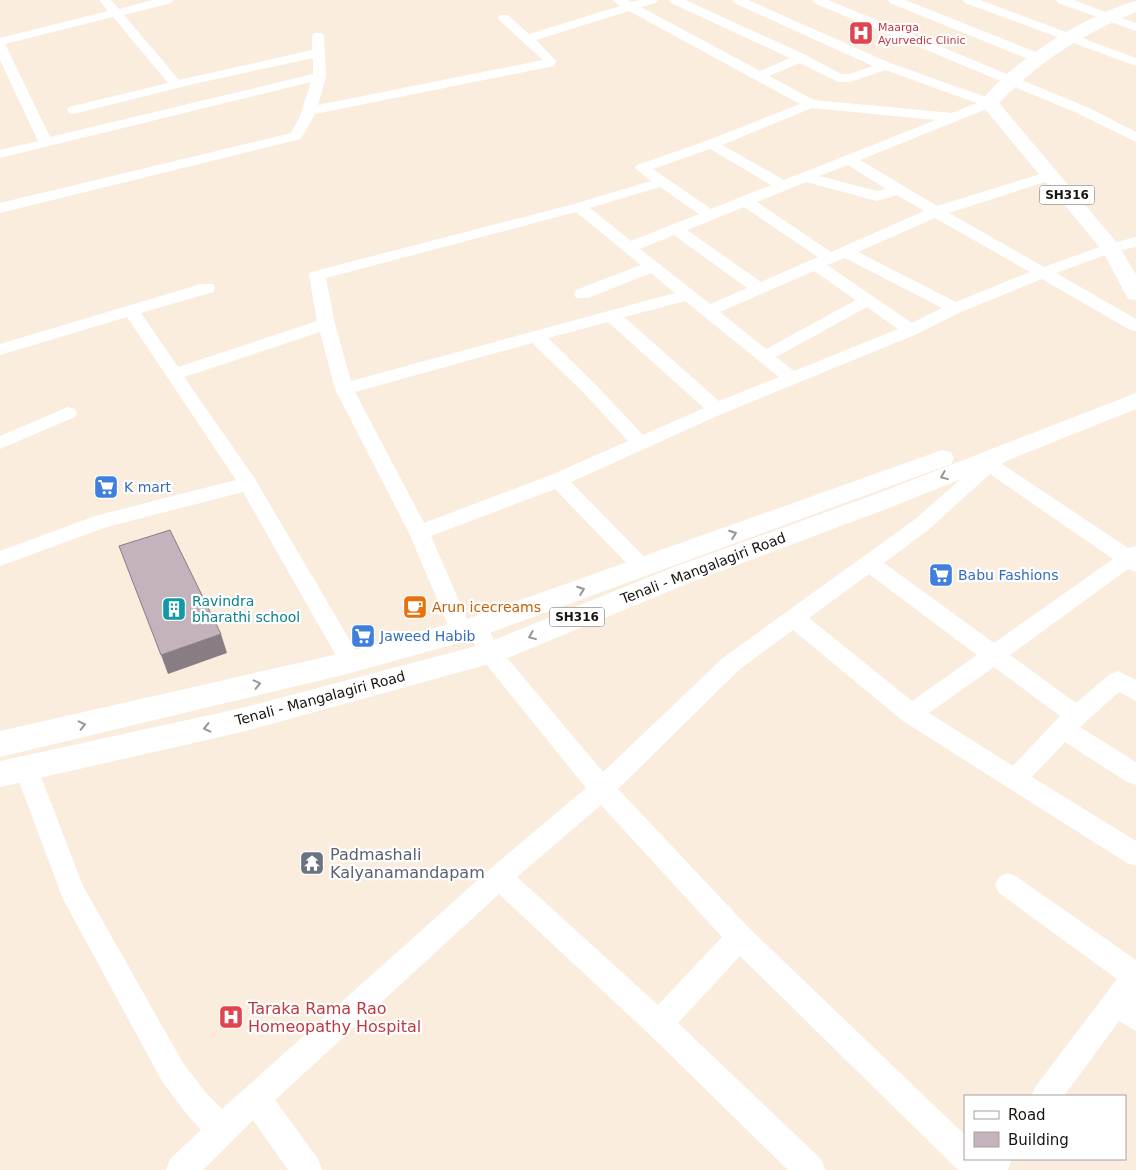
<svg xmlns="http://www.w3.org/2000/svg" width="1136" height="1170" font-family="'DejaVu Sans',sans-serif">
<style>
.lines{fill:none;stroke-linecap:round;stroke-linejoin:round}
.minor{fill:#fff;fill-rule:evenodd}
.primary{fill:#fff;fill-rule:evenodd}
.shaded-wall{fill:#897d84}
.building{fill:#c4b2bc;stroke:#897d84}
.oneway{stroke:#979593}
.labels{text-anchor:middle;dominant-baseline:central;stroke-width:4.5;stroke-linejoin:round;paint-order:stroke}
.far-health-label{font-size:11px;fill:#be3a42;stroke:#fff;text-anchor:start}
.shield{fill:#fff;stroke:#5d5a57;stroke-width:1}
.shield-label{font-size:12px;font-weight:bold;fill:#18140f}
.shop-label{font-size:14px;fill:#366cbe;stroke:#fff;text-anchor:start}
.street-label{font-size:14px;fill:#18140f;stroke:#fff}
.culture-label{font-size:14px;fill:#0d838f;stroke:#fff;text-anchor:start}
.food-label{font-size:14px;fill:#c56008;stroke:#fff;text-anchor:start}
.near-worship-label{font-size:16px;fill:#5b616d;stroke:#fff;text-anchor:start}
.near-health-label{font-size:16px;fill:#be3a42;stroke:#fff;text-anchor:start}
</style>
<rect width="100%" height="100%" fill="#faedde"/>
<g class="lines">
<path class="minor" d="M99 0H111L119 9 153 0H173L171 3 124 15 179 80 312 50V36L314 33H322L324 36 326 76 318 105 543 60 500 21 498 18 500 15H508L529 34 620 6 612 0H627L632 2 640 0H658L656 3 641 7 760 71 790 58 671 3 669 0H685L806 55 841 74H849L873 66 734 3 732 0H748L890 63 994 100 996 103 994 106 860 160 937 206 1047 172H1057L1059 175 1057 178 949 213 1044 267 1105 245 1136 237V247L1116 251 1056 273 1136 319V331L1130 330 1042 279 961 312 917 334 724 413 571 482 650 563 653 568 650 573 643 576 636 573 555 489 431 536 468 622 476 619 484 621 498 647 603 772 724 657 914 520 995 449 1002 447 1009 449 1012 453 1002 464 1128 548 1136 546V572L1128 569 1010 655 1076 703 1110 674 1118 671 1136 680V701L1119 692 1080 727 1136 762V785L1127 782 1065 742 1032 777 1136 841V866L1127 863 903 721 793 630 740 669 618 789 749 928 965 1135V1159H1012L1008 1170H958L740 956 678 1023 821 1159 825 1170H788L649 1034 499 894 275 1100 318 1159 322 1170H288L253 1120 203 1170H166L170 1159 201 1130 186 1113 163 1083 63 899 17 776 20 769 29 766 38 769 83 886 183 1063 206 1093 222 1109 490 869 586 788 482 659 470 635 461 639 453 637 409 533 335 389 320 332 184 377 255 479 359 656 362 662 359 668 351 671 343 668 243 492 107 527 0 566V551L95 516 236 480 127 317 0 355V344L201 284H213L215 288 213 292 141 313 178 367 317 321 309 275 311 272 574 204 651 181 635 168 637 165 706 141 800 104 629 11 536 40 556 61 554 66 315 114 301 139 0 213V203L291 133 300 116 311 82 0 158V150L38 141 0 60V38L108 11ZM113 17 168 83 69 107 67 110 69 113 74 114 198 83 313 58V74L50 137 5 44ZM800 63 838 82H850L885 70 977 103 952 113 814 100 769 76ZM812 108 936 120 784 180 722 145ZM710 149 771 185 711 209 653 169ZM848 165 886 189 877 191 819 176ZM806 182 877 201 897 195 924 211 831 252 757 202ZM660 187 699 214 631 241 590 208ZM744 207 818 257 761 282 687 230ZM576 212 641 265 576 290 574 294 576 298H588L651 273 675 293 351 381 335 324 326 278ZM935 218 1030 272 956 302 858 252ZM674 235 747 288 710 304 640 249ZM845 258 942 308 912 323 827 265ZM814 271 856 300 766 349 720 312ZM685 301 779 377 719 401 624 317ZM867 307 898 329 794 371 776 357ZM608 322 704 408 643 435 594 383 548 338ZM532 343 582 391 628 441 551 475 424 523 355 392ZM990 474 1113 559 994 643 884 563 928 530ZM869 574 977 655 912 701 809 618ZM994 667 1060 716 1013 766 929 713ZM601 805 722 937 658 1005 517 877Z
M812 0H828L1087 107 1136 132V142L1077 113 814 3Z
M888 0H905L1043 55 1044 58 1038 62 1033 61 890 3Z
M963 0H980L1136 58V66L965 3Z
M1056 0H1073L1136 23V31L1058 3Z
M68 407 75 409 77 413 75 417 0 449V436Z
M1008 873 1017 877 1136 960V1031L1119 1021 1064 1096H1031L1036 1086 1117 979 999 893 995 885 999 877Z"/>
<path class="primary" d="M1136 1V12C1084 33 1038 62 999 103L1118 244 1136 275V300L1128 299 1102 250 980 103C1008 63 1089 13 1136 1Z
M1136 393V409L894 506 694 581 500 661 242 732 0 787V761L242 708 484 644 674 567 876 494Z
M942 450 951 452 954 458 951 464 476 638 351 673 0 757V731L351 651 470 618Z"/>
</g>
<path class="shaded-wall" d="M221 634 227 653 168 674 161 655Z"/>
<path class="building" d="M170 530 221 634 161 655 119 546Z"/>
<defs><path id="oneway-chevron" d="M-2-3.5L2.5 0L-2 3.5" fill="none" stroke-width="1.6" stroke-linecap="round" stroke-linejoin="round" transform="scale(1.25)"/></defs>
<g class="oneway">
<use href="#oneway-chevron" transform="translate(944 476) rotate(158)"/>
<use href="#oneway-chevron" transform="translate(733 534) rotate(-20)"/>
<use href="#oneway-chevron" transform="translate(581 590) rotate(-20)"/>
<use href="#oneway-chevron" transform="translate(532 636) rotate(158)"/>
<use href="#oneway-chevron" transform="translate(257 684) rotate(-13)"/>
<use href="#oneway-chevron" transform="translate(82 725) rotate(-13)"/>
<use href="#oneway-chevron" transform="translate(207 728) rotate(167)"/>
</g>
<defs>
<symbol id="hospital-square" viewBox="-11 -11 22 22"><rect x="-9" y="-9" width="18" height="18" rx="4" fill="#e0444e" stroke="#fff"/><path d="M-5-5h3v3.5h4V-5h3V5h-3V1.5h-4V5h-3Z" fill="#fff"/></symbol>
<symbol id="supermarket-square" viewBox="-11 -11 22 22"><rect x="-9" y="-9" width="18" height="18" rx="4" fill="#3f7fe0" stroke="#fff"/><path d="M-6-5.5h2.5l.6 2H6L4.5 2H-2.5L-4.4-4H-6ZM-1.5 3.2a1.3 1.3 0 1 0 .1 0ZM3 3.2a1.3 1.3 0 1 0 .1 0Z" fill="#fff"/></symbol>
<symbol id="cafe-square" viewBox="-11 -11 22 22"><rect x="-9" y="-9" width="18" height="18" rx="4" fill="#e8710a" stroke="#fff"/><path d="M-5.5-4.5H6V0H3Q3 3.5 0 3.5H-2.5Q-5.5 3.5-5.5 0ZM3-3.2v2h1.7v-2ZM-6 4.5H4V6H-6Z" fill="#fff"/></symbol>
<symbol id="building-square" viewBox="-11 -11 22 22"><rect x="-9" y="-9" width="18" height="18" rx="4" fill="#0f9aa8" stroke="#fff"/><path d="M-4-6H4V6H1V3H-1V6H-4ZM-2.5-4.3h1.7v1.8h-1.7ZM.8-4.3h1.7v1.8H.8ZM-2.5-1h1.7V.8h-1.7ZM.8-1h1.7V.8H.8Z" fill="#fff"/></symbol>
<symbol id="temple-square" viewBox="-11 -11 22 22"><rect x="-9" y="-9" width="18" height="18" rx="4" fill="#6b7280" stroke="#fff"/><path d="M0-6L5-2H3V0L6.5 2.5H4V6H1.5V3h-3V6H-4V2.5H-6.5L-3 0V-2H-5Z" fill="#fff"/></symbol>
</defs>
<g fill-rule="evenodd">
<use href="#hospital-square" x="847" y="19" width="28" height="28"/>
<use href="#supermarket-square" x="92" y="473" width="28" height="28"/>
<use href="#supermarket-square" x="927" y="561" width="28" height="28"/>
<use href="#cafe-square" x="401" y="593" width="28" height="28"/>
<use href="#building-square" x="160" y="595" width="28" height="28"/>
<use href="#supermarket-square" x="349" y="622" width="28" height="28"/>
<use href="#temple-square" x="298" y="849" width="28" height="28"/>
<use href="#hospital-square" x="217" y="1003" width="28" height="28"/>
</g>
<g class="labels">
<g class="far-health-label">
<text x="878" y="27">Maarga<tspan x="878" dy="13">Ayurvedic Clinic</tspan></text>
</g>
<g class="shield">
<rect x="1039.5" y="185.5" width="55" height="19" rx="4"/>
<rect x="549.5" y="607.5" width="55" height="19" rx="4"/>
</g>
<g class="shield-label">
<text x="1067" y="195">SH316</text>
<text x="577" y="617">SH316</text>
</g>
<g class="shop-label">
<text x="124" y="487">K mart</text>
<text x="958" y="575">Babu Fashions</text>
<text x="380" y="636">Jaweed Habib</text>
</g>
<g class="street-label">
<text transform="translate(703 568) rotate(-21)">Tenali - Mangalagiri Road</text>
<text transform="translate(320 698) rotate(-15)">Tenali - Mangalagiri Road</text>
</g>
<g class="culture-label">
<text x="192" y="601">Ravindra<tspan x="192" dy="16">bharathi school</tspan></text>
</g>
<g class="food-label">
<text x="432" y="607">Arun icecreams</text>
</g>
<g class="near-worship-label">
<text x="330" y="854">Padmashali<tspan x="330" dy="18">Kalyanamandapam</tspan></text>
</g>
<g class="near-health-label">
<text x="248" y="1008">Taraka Rama Rao<tspan x="248" dy="18">Homeopathy Hospital</tspan></text>
</g>
</g>
<rect x="964" y="1095" width="162" height="65" fill="#ffffff" stroke="#a3a19f"/>
<rect x="974" y="1111" width="25" height="8" fill="#ffffff" stroke="#a3a19f"/>
<text x="1008" y="1120" font-size="15" fill="#18140f">Road</text>
<rect x="974" y="1132" width="25" height="15" fill="#c4b2bc" stroke="#a3a19f"/>
<text x="1008" y="1145" font-size="15" fill="#18140f">Building</text>
</svg>
